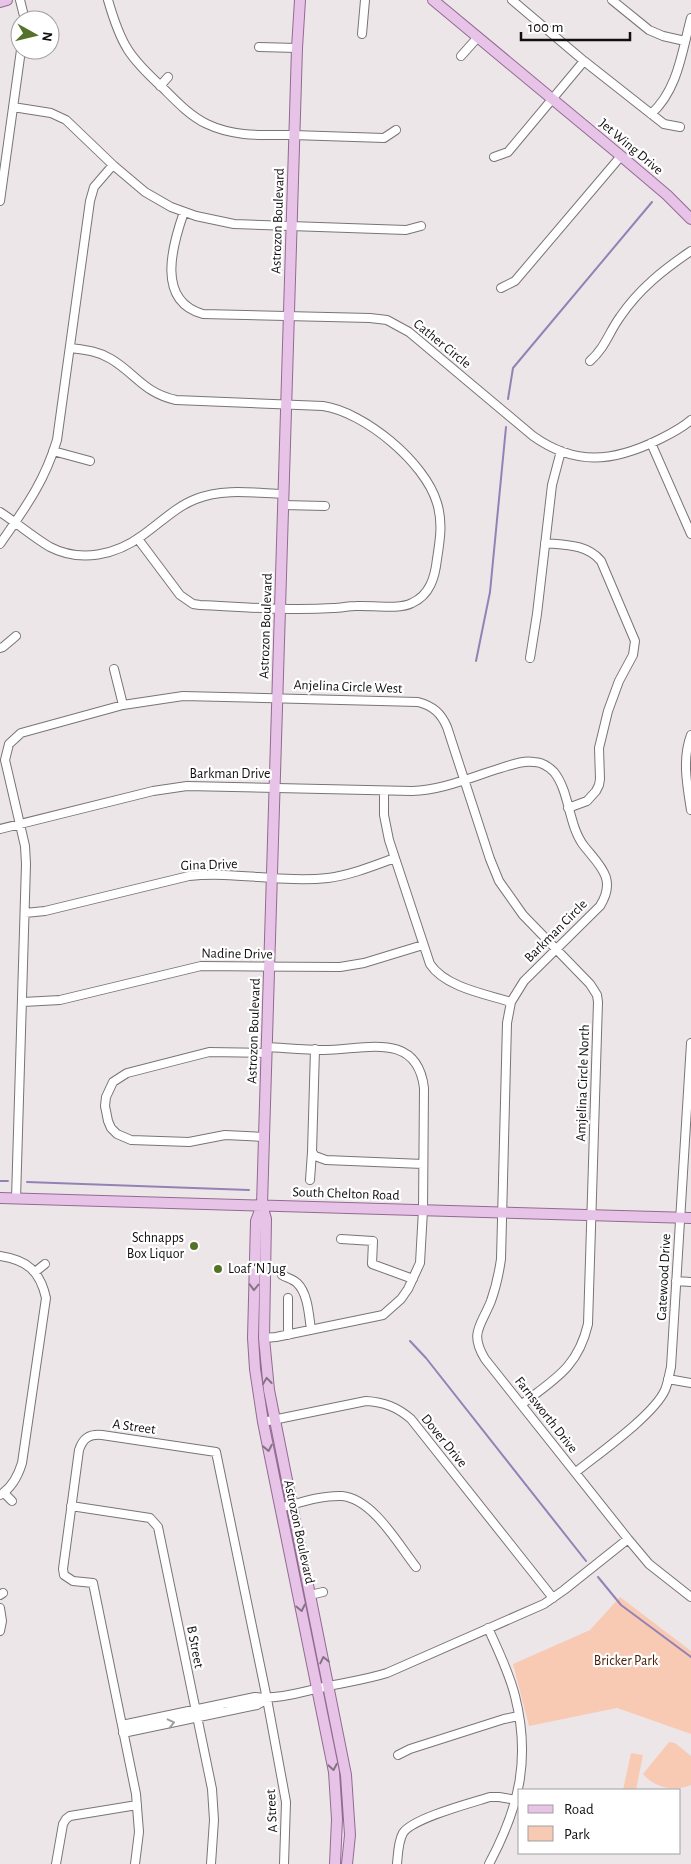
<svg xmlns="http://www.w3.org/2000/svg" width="691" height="1864" font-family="'Alegreya Sans',sans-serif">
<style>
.green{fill:#f9cab3}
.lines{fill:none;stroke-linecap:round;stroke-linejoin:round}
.stream{stroke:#9382b4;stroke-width:2}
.minor-casing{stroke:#7a7476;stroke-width:10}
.major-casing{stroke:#926b91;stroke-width:12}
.minor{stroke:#fff;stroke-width:8}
.major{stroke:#e7c4e7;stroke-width:10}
.oneway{stroke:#877386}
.oneway2{stroke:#a09f9f}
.poi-dot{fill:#557328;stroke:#fff;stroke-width:2}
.labels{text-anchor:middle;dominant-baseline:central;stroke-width:4.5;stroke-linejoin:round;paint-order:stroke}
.street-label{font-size:14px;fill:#120f10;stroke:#fff}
.poi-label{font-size:14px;fill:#120f10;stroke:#fff;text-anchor:end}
.park-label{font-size:14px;fill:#491b00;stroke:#fff}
</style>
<rect width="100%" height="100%" fill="#ede6e9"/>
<path class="green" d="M620 1597 691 1651V1734L617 1708 529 1726 513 1664 590 1630Z
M669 1742 675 1743 691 1756V1785C674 1792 655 1788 643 1774Z
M631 1753 643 1755 636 1790H623Z"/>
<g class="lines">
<path class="stream" d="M508 399 513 368 652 202
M476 661 490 592 506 427
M0 1181H8
M27 1182 249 1190
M410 1341 426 1358 586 1561
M598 1577 621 1605 691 1657"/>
<defs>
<path id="minor" d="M20 0 25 20
M108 0C121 45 129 57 163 88 176 101 190 116 207 124 234 137 263 135 293 135 323 136 354 137 384 138L396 130
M512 0 584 61 664 124 680 127
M612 0 649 30 663 36 685 41
M362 34 365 0
M259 47 297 48
M461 56 478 37
M160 86 168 77
M13 107 51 113 66 120 113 165 145 192 171 207 196 216 234 224 406 230 421 226
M651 114C678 90 682 51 691 18
M494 157 508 152 584 61
M0 201 21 50
M184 212C172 246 156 301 203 314L370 318 387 320 409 332 533 436C575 466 613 462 658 440 670 434 681 429 691 420
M501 288 515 281 621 156
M70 348C85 350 98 351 111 359 136 374 144 393 176 400L323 406C364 412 425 462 437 503 443 522 440 540 437 559 435 577 430 595 412 603 399 610 371 605 356 606 348 606 341 608 333 608 289 611 244 607 200 605L193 604 180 595 138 539
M590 361C605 348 609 332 620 317 639 289 663 270 691 251
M651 443 691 534
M53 451 90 461
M283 505 325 506
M0 512C17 523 33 537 50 547 81 563 116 555 143 535 160 523 177 506 196 499 223 488 255 493 283 494
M545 543C565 545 587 544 601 561L635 641 633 655 619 681 608 711 599 748 600 779 599 785 596 791 587 801 568 808
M0 544C25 508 44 483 57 440L90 201 94 187 113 165
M0 648 3 647 16 636
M530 658 537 614 552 485 561 451
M114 669 123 705
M691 735C682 759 687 785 691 810
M384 791V815L389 840 430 964C445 987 485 994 511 1002
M0 829 153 791 187 786 412 791C443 790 471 777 501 768 511 765 523 760 534 762 541 762 549 767 554 772 570 792 568 825 584 846 600 866 617 879 600 906L524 981 511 1002 507 1023 501 1259C499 1273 496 1287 491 1301 481 1326 469 1333 485 1359L628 1539 649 1564 691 1597
M25 913 45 911 189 876C235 871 282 883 328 878 351 875 373 866 395 858
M23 1002 60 1000 201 966 340 967 364 963 423 945
M315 1049 312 1152 315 1156 326 1160 423 1164
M264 1137 225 1135 189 1142 131 1140 117 1134 111 1128 108 1121 105 1106 106 1097 113 1082 127 1073 209 1052 267 1053
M310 1180 312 1152
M16 1199 26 864 25 846 5 760 9 744 21 733 123 705 183 696 418 702C433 706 441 713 447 727L490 859 499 881 523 915 590 984 597 995 598 1002 588 1324C578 1367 555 1379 522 1404
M341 1239 373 1241 372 1264 413 1279
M0 1256C27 1260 40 1271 46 1298L22 1463C18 1476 12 1488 0 1495
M35 1272 45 1264
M282 1275C287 1278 293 1279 297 1283 308 1293 309 1316 311 1330
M676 1281 691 1282
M288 1298V1335
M264 1338 276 1337 383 1315 401 1299 408 1289 420 1263 423 1210 424 1088C417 1030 363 1050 324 1050 305 1050 286 1048 267 1047
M668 1379 691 1383
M263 1422 366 1401C384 1402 397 1407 411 1419L553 1598
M576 1472C598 1454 654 1415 665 1390 668 1383 669 1375 671 1367L691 1043
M4 1493 12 1501
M71 1506 150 1518 158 1527 212 1789 214 1820 211 1864
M280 1508C299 1503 322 1495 342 1496 373 1499 398 1544 416 1567
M0 1595 3 1593
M310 1595 323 1592
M0 1608 2 1621 0 1631
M488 1628C498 1650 509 1672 515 1696 531 1759 519 1808 489 1864
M122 1725 255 1697C279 1700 305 1691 329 1686 348 1682 368 1679 387 1673L544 1604 564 1590 628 1539
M123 1733 257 1705 267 1699
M398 1755 410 1749 504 1719 519 1716
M56 1864 63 1824 66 1819 70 1816 137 1805
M135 1864 139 1832 136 1794 93 1583 73 1581 64 1575 63 1569 79 1450C83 1438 89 1434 102 1435L216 1452 267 1699 286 1802 284 1864
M397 1864C398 1854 398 1842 403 1833 413 1818 471 1803 490 1797H499L517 1800"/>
<path id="major" d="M300 0 297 48 264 1137 262 1205 266 1219 264 1338 269 1390 346 1775 350 1835 347 1864
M433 0 621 156 667 195 691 219
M0 2 7 0
M0 1198 691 1218
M262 1205 256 1221 253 1338 255 1369 263 1422 334 1772 337 1819 335 1864"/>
</defs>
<use href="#minor" class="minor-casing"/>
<use href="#major" class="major-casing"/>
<use href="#minor" class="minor"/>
<use href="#major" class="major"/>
</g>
<defs><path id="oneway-chevron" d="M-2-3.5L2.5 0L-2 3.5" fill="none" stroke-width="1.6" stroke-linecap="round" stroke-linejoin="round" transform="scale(1.25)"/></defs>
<g class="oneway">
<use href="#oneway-chevron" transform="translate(254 1287) rotate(92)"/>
<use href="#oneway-chevron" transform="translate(267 1381) rotate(-97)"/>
<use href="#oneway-chevron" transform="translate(268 1448) rotate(79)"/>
<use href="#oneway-chevron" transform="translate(301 1608) rotate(78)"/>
<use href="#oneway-chevron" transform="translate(324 1660) rotate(-102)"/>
<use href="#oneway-chevron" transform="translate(333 1767) rotate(80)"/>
</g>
<use class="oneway2" href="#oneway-chevron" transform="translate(171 1723) rotate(-13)"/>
<g class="poi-dot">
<circle cx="194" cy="1246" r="5"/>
<circle cx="218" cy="1269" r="5"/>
</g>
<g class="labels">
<g class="street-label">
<text transform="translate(631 147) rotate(40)">Jet Wing Drive</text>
<text transform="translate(278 221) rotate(-88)">Astrozon Boulevard</text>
<text transform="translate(442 344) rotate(39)">Cather Circle</text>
<text transform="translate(266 626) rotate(-88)">Astrozon Boulevard</text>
<text transform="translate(348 687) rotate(2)">Anjelina Circle West</text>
<text x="230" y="774">Barkman Drive</text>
<text transform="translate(209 865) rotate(-2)">Gina Drive</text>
<text transform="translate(556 931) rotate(-45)">Barkman Circle</text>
<text transform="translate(237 954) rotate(1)">Nadine Drive</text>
<text transform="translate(254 1031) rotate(-88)">Astrozon Boulevard</text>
<text transform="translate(583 1083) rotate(-88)">Amjelina Circle North</text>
<text transform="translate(346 1194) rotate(2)">South Chelton Road</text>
<text transform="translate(664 1277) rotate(-87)">Gatewood Drive</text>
<text transform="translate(546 1415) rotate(52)">Farnsworth Drive</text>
<text transform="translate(134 1427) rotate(8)">A Street</text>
<text transform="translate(444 1441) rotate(51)">Dover Drive</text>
<text transform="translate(299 1532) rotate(78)">Astrozon Boulevard</text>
<text transform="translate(195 1647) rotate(79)">B Street</text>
<text transform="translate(272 1811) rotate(-93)">A Street</text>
</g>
<g class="poi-label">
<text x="184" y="1238">Schnapps<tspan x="184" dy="16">Box Liquor</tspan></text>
<text x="228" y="1269" text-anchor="start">Loaf 'N Jug</text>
</g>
<g class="park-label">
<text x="626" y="1661">Bricker Park</text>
</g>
</g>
<rect x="518" y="1789" width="162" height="65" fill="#ffffff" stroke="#a09f9f"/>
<rect x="528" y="1805" width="25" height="8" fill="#e7c4e7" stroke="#a09f9f"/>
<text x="564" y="1814" font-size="15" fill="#120f10">Road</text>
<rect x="528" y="1826" width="25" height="15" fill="#f9cab3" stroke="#a09f9f"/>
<text x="564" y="1839" font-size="15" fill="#120f10">Park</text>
<g transform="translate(35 35) rotate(98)"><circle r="24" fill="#ffffff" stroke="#a09f9f"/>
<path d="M0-4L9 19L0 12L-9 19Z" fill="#557328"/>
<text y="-8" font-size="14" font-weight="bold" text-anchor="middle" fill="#120f10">N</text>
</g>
<path d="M521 32v8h109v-8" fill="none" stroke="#120f10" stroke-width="2.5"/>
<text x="528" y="32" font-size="15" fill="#120f10" stroke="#ffffff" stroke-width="4" paint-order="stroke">100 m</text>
</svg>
